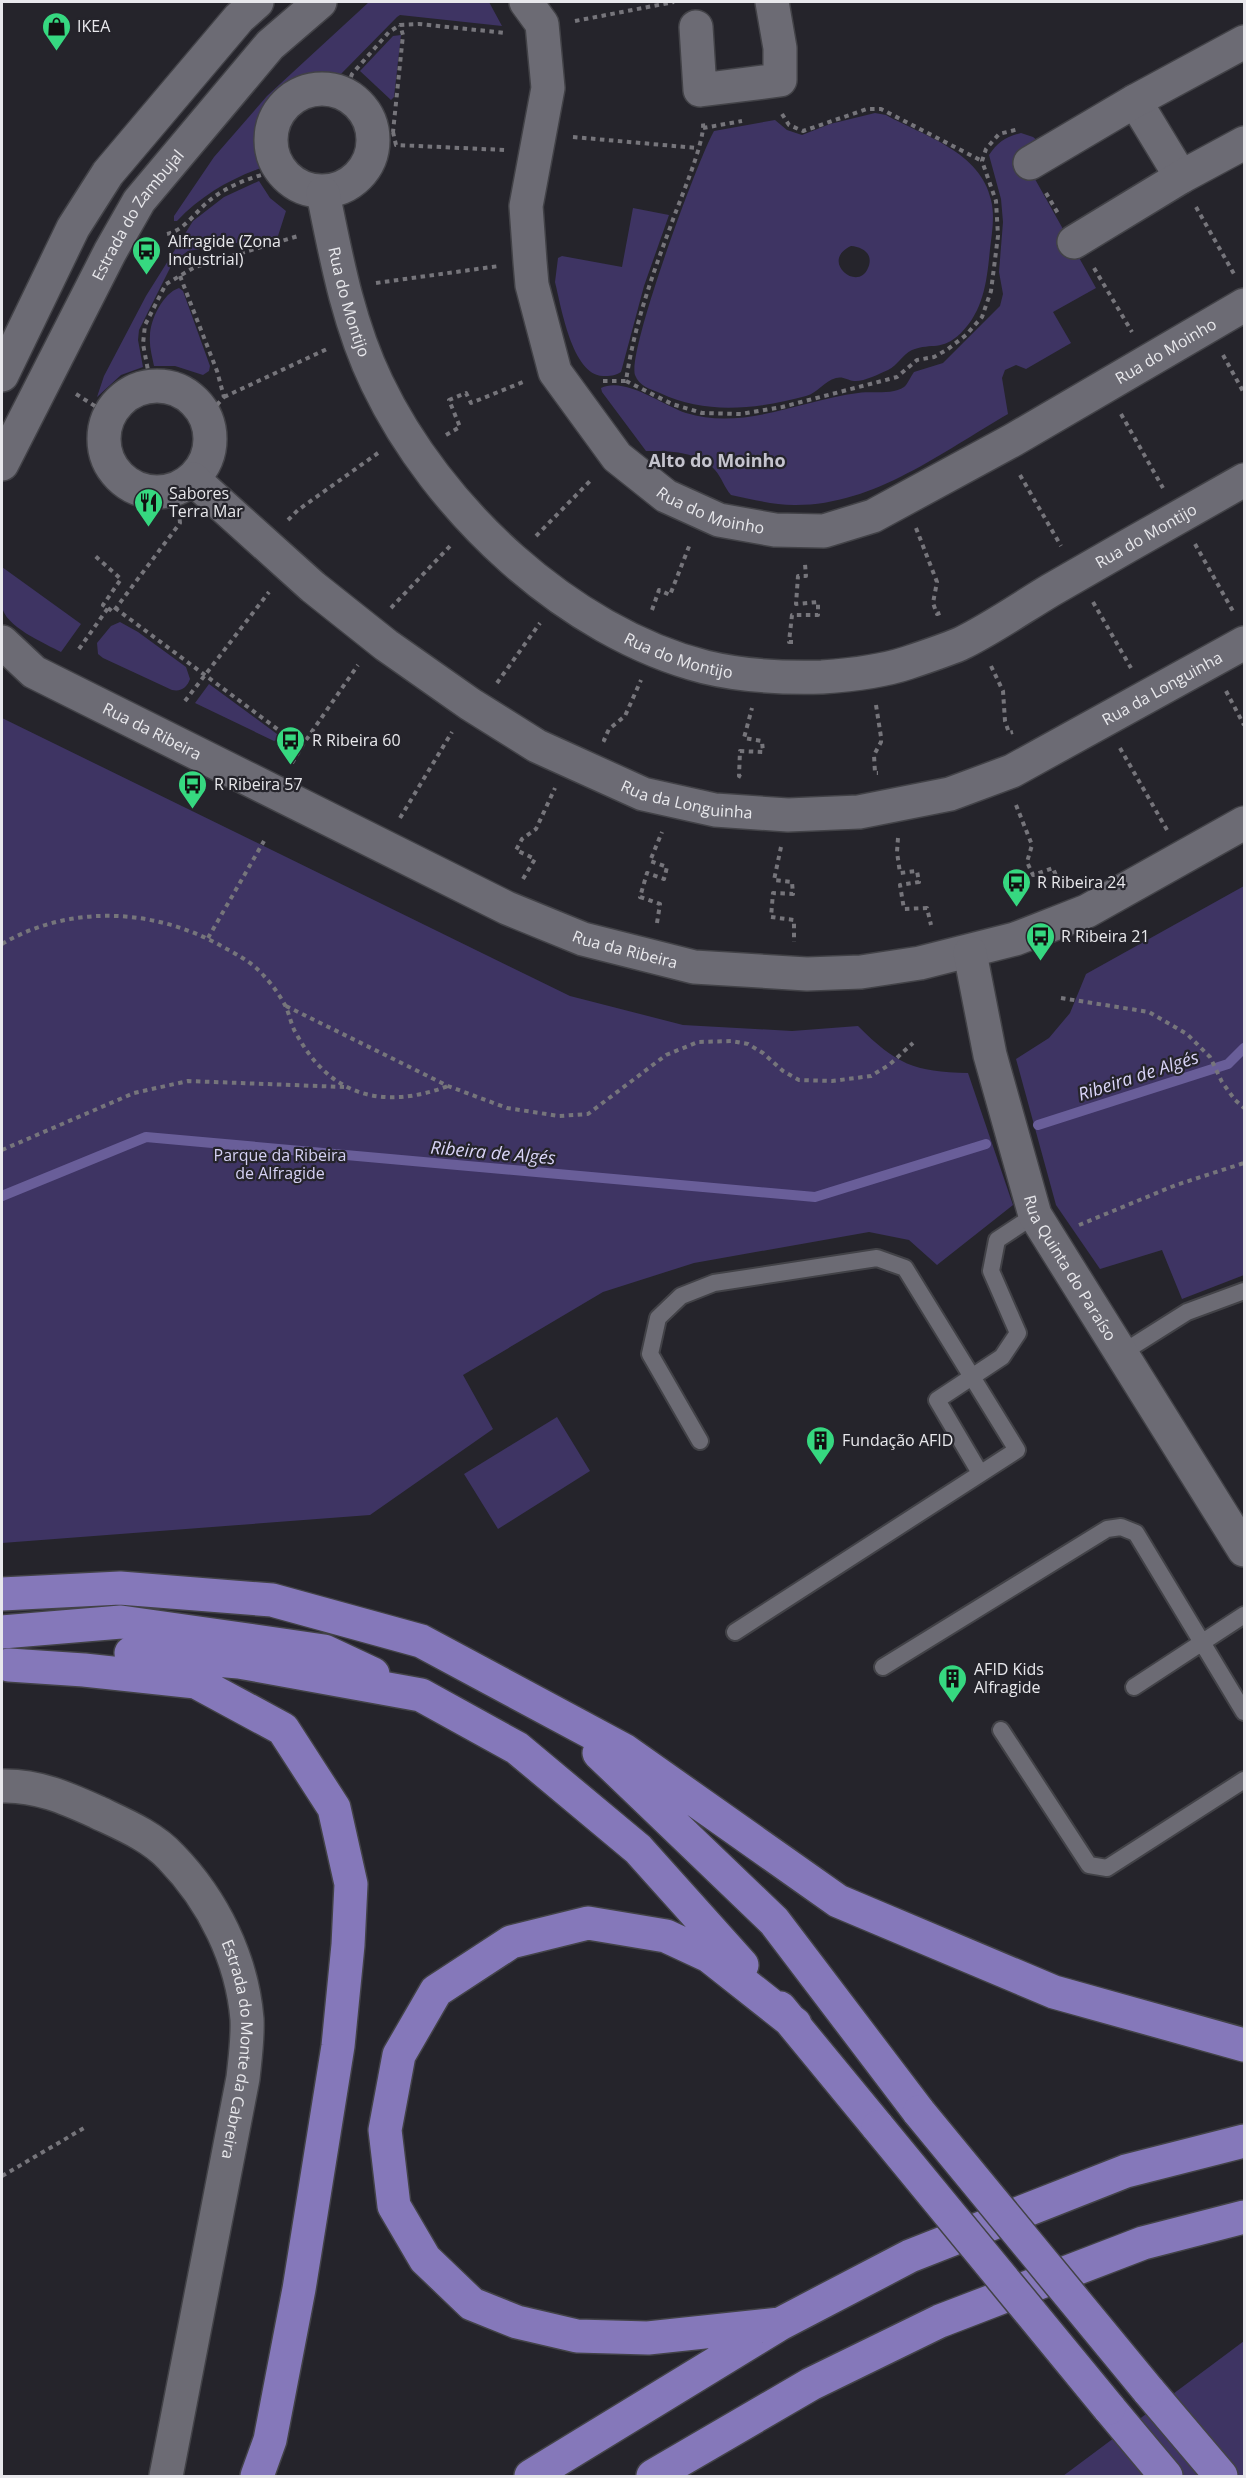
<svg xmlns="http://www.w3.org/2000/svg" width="1246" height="2478" font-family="'Open Sans',sans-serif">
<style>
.green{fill:#3e3463;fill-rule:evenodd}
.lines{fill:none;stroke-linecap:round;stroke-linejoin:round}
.stream{stroke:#695e99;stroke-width:10}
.service-casing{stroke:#424247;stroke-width:20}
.minor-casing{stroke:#424247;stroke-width:36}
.tertiary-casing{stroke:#424247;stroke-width:36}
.trunk-casing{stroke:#424247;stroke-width:36}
.path{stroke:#76757b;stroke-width:4;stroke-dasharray:4.5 4.5;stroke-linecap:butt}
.service{stroke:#6c6b74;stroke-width:16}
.minor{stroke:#6c6b74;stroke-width:33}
.tertiary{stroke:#6c6b74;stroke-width:33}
.trunk{stroke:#8578ba;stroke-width:33}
.trunk-bridge-casing{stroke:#424247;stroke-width:36;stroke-linecap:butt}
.trunk-bridge{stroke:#8578ba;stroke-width:33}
.labels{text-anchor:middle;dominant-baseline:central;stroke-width:4.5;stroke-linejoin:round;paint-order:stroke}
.poi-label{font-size:16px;fill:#e8e8ec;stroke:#25242b;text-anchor:start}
.street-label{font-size:16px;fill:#e8e8ec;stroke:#25242b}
.park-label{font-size:16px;fill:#d5d1f4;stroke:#25242b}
.neighbourhood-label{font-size:18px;font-weight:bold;fill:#c5c4ce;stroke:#25242b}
.water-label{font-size:18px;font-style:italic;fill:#dad5f8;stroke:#25242b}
</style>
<rect width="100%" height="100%" fill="#25242b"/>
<path class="green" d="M369 2H489L502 26 400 15 397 17 340 75C301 64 261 97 255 136 253 147 257 158 261 168 228 180 201 196 177 221H174V216L214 157 267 96Z
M401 35 394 97 391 100 360 71 393 36Z
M875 113 886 115C924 136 981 152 991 200 995 216 992 233 990 249 987 280 984 310 961 333 941 352 933 342 912 350 902 355 898 365 888 370 879 374 863 382 854 381 847 380 843 376 836 378 824 381 818 393 806 396 757 409 706 415 660 393 650 389 639 386 635 375 627 351 698 159 714 131L775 120 787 130 802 135 830 124ZM851 246C863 247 874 254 868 268 858 293 819 261 851 246Z
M1021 133 1033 137 1042 144 1026 163 1096 288 1053 312 1071 343 1026 369 1016 365 1005 370 1002 378 1008 414C942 452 873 506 794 505 773 505 751 499 731 495 724 487 722 478 715 470 700 451 668 451 646 451L602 392 601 388C624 376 663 405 686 413 744 431 801 400 858 393 871 391 893 395 904 387 907 385 911 376 914 372L943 363 1000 306 1003 294 999 272 1003 222 1001 199 989 155C998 142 1005 137 1021 133Z
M259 181 270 198 286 211 278 236 188 251 173 262 139 330 138 340 143 367 121 375 97 397 104 376 146 296 193 221 224 197Z
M633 208 669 215 644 286 621 372C615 376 610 376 603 376 572 375 561 306 555 282L558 258 562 256 622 267Z
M179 288 183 291 210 366 209 371 203 375 175 366H154C152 356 149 346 150 336 150 320 163 293 179 288Z
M2 567 81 624 61 652C44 643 4 626 2 606 0 594 1 580 2 567Z
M120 622 138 632 186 667 190 679C187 687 182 692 172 690L103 658 98 654 97 643 111 626Z
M209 684 277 734V740L274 741 195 703Z
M2 718 570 996 683 1025 792 1031 858 1026C896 1064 914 1072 968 1073L1013 1205 937 1265 909 1240 869 1232 694 1263 603 1292 463 1375 493 1429 370 1515 2 1543Z
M1244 886V1275L1182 1299 1162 1250 1100 1269 1056 1205 1016 1059 1049 1038 1070 1013 1086 974Z
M557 1417 590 1471 498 1529 464 1474Z
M1244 2341V2476H1063Z"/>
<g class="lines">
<path class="stream" d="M1038 1125 1228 1064 1244 1048
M2 1196 146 1137 815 1197 986 1144"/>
<defs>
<path id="service" d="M1122 1353 1187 1312 1244 1291
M700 1441 650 1354 658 1318 681 1296 714 1283 877 1258 905 1268 1017 1450 735 1632
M980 1473 937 1400 1002 1357 1018 1333 991 1271 997 1240 1035 1215
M883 1667 1107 1529 1121 1527 1136 1533 1244 1712
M1134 1687 1244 1615
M1001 1730 1089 1865 1107 1868 1244 1780"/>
<g id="minor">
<path id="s1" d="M526 2 542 24 548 88 526 206 530 262 532 285 555 372 617 457 666 496 719 520 775 530 824 531 873 516 1013 440 1244 305"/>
<path d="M696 27 700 90 780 80V48L772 2"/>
<circle cx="322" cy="140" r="51"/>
<path d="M1135 101 1181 177"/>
<path d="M1030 163 1135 101 1244 42"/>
<path id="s2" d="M323 193C336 257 348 323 377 383 437 509 568 632 705 667 742 676 784 678 822 677 851 675 880 672 907 663 925 657 943 651 960 644 991 629 1021 608 1051 590 1115 553 1180 516 1244 480"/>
<path d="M1074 242 1181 177 1244 143"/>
<circle cx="157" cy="439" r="53"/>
<path id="s3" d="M193 479 313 587 386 645 470 704 537 746 643 794 715 810 788 815 859 812 950 794 1012 771 1244 643"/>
<path id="s4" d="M2 642 34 672 507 908 583 939 694 967 807 974 861 972 920 963 1015 939 1087 911 1244 823"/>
<path id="s5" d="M970 953 990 1055 1035 1215 1244 1550"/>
</g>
<g id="tertiary">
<path d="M2 375 73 228 108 173 239 18 257 2"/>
<path id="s6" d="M2 464 110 252 139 201 270 45 320 2"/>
<path id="s7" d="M2 1786C37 1785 66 1798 97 1812 122 1824 152 1836 171 1857 213 1900 242 1959 247 2019 248 2038 245 2059 243 2078L166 2476"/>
</g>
<path id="trunk" d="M2 1594 120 1588 272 1600 421 1641 624 1750 838 1901 1054 1992 1244 2045
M2 1632 121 1622 324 1651 373 1674
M131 1653 239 1662 421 1695 517 1748 638 1849 742 1965
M9 1665 84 1670 196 1682 283 1729 334 1808 351 1884 348 1945 338 2046 299 2289 270 2440 257 2476
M599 1753 774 1921 919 2112
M780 2008 878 2127
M780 2324 648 2338 577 2336 517 2322 472 2304 425 2259 394 2206 385 2130 399 2055 436 1991 511 1942 588 1923 666 1936 709 1956 795 2024
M1148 2390 1221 2476
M1109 2408 1166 2476
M531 2476 780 2324 910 2256 1126 2171 1244 2141
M653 2476 811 2384 940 2321 1143 2243 1244 2217"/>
</defs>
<use href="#service" class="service-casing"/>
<use href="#minor" class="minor-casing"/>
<use href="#tertiary" class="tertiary-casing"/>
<use href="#trunk" class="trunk-casing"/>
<path class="path" d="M575 21 674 2
M345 94 352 74 389 32 400 25 419 24 506 33
M782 114 789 125 803 131 867 109H881L982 161
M703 128 742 121
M393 132 396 145 505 150
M374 135 393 132 403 35 400 25
M573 137 697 148
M1046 193 1059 215
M1196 207 1234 274
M167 234C185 230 196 211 210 200 230 184 255 176 280 170
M1094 268 1132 332
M180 276 217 371 224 397 206 417
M376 283 499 266
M1223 355 1244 393
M603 381H626C634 326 652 276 671 225 678 204 705 143 703 123
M626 381 672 404 702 413 741 414 782 407 897 377 917 360 934 357 948 349 966 335 982 317 991 291 998 236 996 201 982 161 986 149 999 134 1019 129
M151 386 143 344 145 325 166 284 195 267 298 236
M76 394 109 415
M224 397 327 349
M1121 414 1163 488
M446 435 460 427 449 400 466 393 471 403 523 382
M1020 475 1061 546
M288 520 298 510 378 453
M916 528 937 582 933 603 937 614 943 612
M536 536 592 479
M1195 544 1234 613
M1093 602 1131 668
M108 608 113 612 180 523 179 512
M115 608 284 734 282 751
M391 608 450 546
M652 610 659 590 670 595 690 544
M793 642H789L792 615H818V602L796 604 798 576H806L805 564
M79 649 108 608 103 605 121 579 94 555
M991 666 1003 691 1005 721 1009 733 1013 732
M497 683 540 623
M1226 691 1244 725
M185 701 269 592
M876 705 881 737V742L874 755 875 773H878
M606 741 604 740 609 729 625 716 641 680
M1120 748 1167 830
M292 763 304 743 358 665
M741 777 739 776 740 751 763 752 762 741 744 738 752 708
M1016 805 1032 845 1027 862 1033 875 1053 868 1060 886
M400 818 452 732
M898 838 897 852 900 873 917 871 919 882 900 885 904 909 927 908 931 925
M781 847 774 880 792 882 793 894 773 893 771 917 794 920V942
M523 879 535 859 516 850 522 839 536 829 555 788
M657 923 660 904 640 897 647 873 664 879 667 867 650 861 662 832
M208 938 264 841
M2 944C70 904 155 908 223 947 238 955 253 963 264 976 272 984 280 996 285 1005 290 1015 291 1026 297 1035 331 1097 384 1110 448 1086
M1061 998 1149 1012 1187 1034 1210 1057 1222 1082 1235 1100 1244 1108
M286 1006 448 1086 507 1108 559 1116 588 1114 666 1055 698 1042 731 1041 748 1044 763 1053 783 1071 799 1080 832 1081 871 1076 889 1065 913 1043
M2 1150 134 1093 188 1081 344 1087
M1079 1225 1176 1185 1244 1163
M2 2176 84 2128"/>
<use href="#service" class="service"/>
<use href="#minor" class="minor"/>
<use href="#tertiary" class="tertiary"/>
<use href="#trunk" class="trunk"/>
<defs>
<path id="trunk-bridge" d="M919 2112 1148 2390
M878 2127 1109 2408"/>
</defs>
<use href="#trunk-bridge" class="trunk-bridge-casing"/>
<use href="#trunk-bridge" class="trunk-bridge"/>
</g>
<defs>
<symbol id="shop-pin" viewBox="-11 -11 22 30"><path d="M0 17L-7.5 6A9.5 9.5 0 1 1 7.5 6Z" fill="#36d880" stroke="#25242b"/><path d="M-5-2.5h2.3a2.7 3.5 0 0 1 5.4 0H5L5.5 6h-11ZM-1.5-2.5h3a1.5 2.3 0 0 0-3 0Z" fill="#111"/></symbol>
<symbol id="bus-pin" viewBox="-11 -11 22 30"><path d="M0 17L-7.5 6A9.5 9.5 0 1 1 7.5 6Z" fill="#36d880" stroke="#25242b"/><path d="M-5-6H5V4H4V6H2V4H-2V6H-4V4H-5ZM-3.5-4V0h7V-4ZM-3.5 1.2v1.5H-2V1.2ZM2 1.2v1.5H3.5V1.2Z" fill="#111"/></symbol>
<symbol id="restaurant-pin" viewBox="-11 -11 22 30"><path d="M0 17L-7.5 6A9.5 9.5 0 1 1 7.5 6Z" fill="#36d880" stroke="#25242b"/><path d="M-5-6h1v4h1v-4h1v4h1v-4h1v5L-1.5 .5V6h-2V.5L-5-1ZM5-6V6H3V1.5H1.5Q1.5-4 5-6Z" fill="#111"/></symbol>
<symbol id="building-pin" viewBox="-11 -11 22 30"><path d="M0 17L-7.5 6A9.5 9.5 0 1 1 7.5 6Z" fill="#36d880" stroke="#25242b"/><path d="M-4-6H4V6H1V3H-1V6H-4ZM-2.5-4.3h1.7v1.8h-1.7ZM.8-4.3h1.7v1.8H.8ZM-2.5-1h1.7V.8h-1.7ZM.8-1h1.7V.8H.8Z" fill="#111"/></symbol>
</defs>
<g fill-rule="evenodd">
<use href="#shop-pin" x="40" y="10" width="33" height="45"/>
<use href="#bus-pin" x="130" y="234" width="33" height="45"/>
<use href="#restaurant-pin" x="132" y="486" width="33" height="45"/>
<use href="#bus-pin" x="274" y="724" width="33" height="45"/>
<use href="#bus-pin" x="176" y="768" width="33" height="45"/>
<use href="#bus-pin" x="1000" y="866" width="33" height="45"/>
<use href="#bus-pin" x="1024" y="920" width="33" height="45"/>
<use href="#building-pin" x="804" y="1424" width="33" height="45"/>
<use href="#building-pin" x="936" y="1662" width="33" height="45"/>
</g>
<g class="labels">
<g class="poi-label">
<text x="77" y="26">IKEA</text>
<text x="168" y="241">Alfragide (Zona<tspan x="168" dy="18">Industrial)</tspan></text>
<text x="169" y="493">Sabores<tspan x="169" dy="18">Terra Mar</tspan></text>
<text x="312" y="740">R Ribeira 60</text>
<text x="214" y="784">R Ribeira 57</text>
<text x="1037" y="882">R Ribeira 24</text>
<text x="1061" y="936">R Ribeira 21</text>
<text x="842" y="1440">Fundação AFID</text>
<text x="974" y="1669">AFID Kids<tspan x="974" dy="18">Alfragide</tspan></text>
</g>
<g class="street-label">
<text stroke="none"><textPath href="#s6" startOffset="284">Estrada do Zambujal</textPath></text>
<text stroke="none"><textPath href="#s2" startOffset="112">Rua do Montijo</textPath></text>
<text stroke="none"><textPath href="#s1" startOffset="1100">Rua do Moinho</textPath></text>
<text stroke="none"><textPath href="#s1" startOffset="596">Rua do Moinho</textPath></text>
<text stroke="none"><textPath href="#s2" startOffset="1120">Rua do Montijo</textPath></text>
<text stroke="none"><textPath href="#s2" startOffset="616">Rua do Montijo</textPath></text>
<text stroke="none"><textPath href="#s3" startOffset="1101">Rua da Longuinha</textPath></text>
<text stroke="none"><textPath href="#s4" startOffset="176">Rua da Ribeira</textPath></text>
<text stroke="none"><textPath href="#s3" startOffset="597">Rua da Longuinha</textPath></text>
<text stroke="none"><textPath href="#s4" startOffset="698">Rua da Ribeira</textPath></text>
<text stroke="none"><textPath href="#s5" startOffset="333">Rua Quinta do Paraíso</textPath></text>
<text stroke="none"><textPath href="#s7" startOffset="399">Estrada do Monte da Cabreira</textPath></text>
</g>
<g class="park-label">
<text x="280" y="1155">Parque da Ribeira<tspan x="280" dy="18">de Alfragide</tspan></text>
</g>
<g class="neighbourhood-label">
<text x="717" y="460">Alto do Moinho</text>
</g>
<g class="water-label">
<text transform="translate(1138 1075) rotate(-18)">Ribeira de Algés</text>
<text transform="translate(493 1152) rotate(5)">Ribeira de Algés</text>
</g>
</g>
<rect width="1246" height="2478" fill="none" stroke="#e8e8ec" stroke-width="6"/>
</svg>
